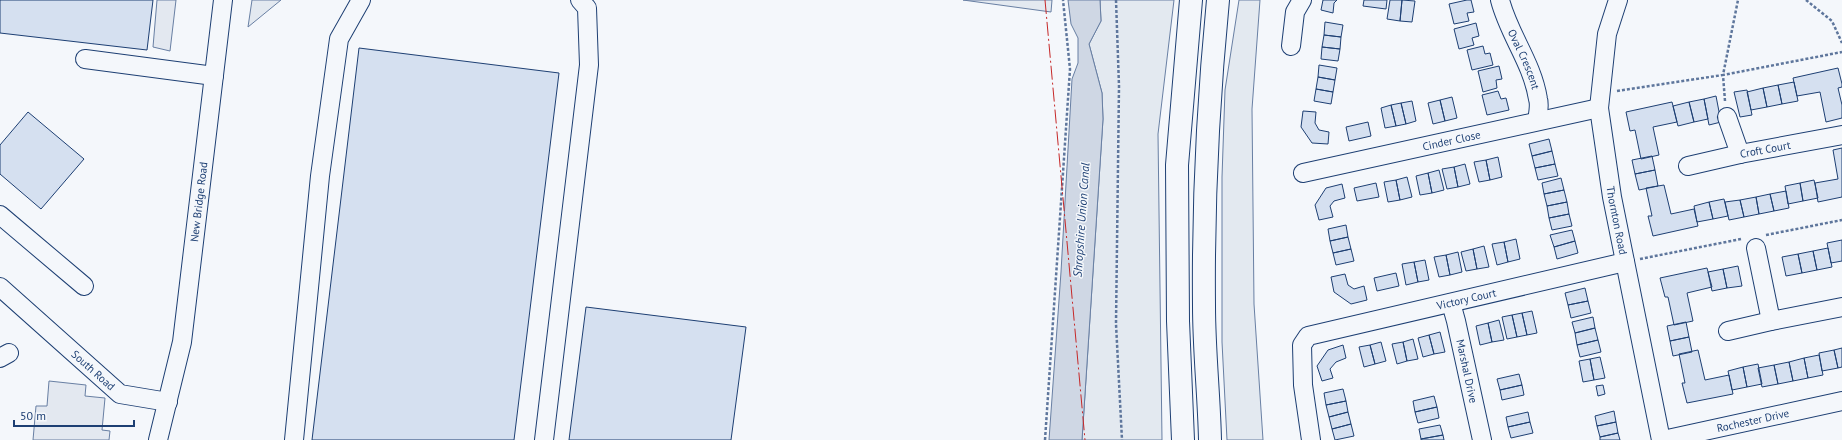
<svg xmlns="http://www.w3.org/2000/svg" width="1842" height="440" font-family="'PT Sans',sans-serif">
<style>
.green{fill:#e3e9f0;stroke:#687fa3}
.parking{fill:#e3e8f0;stroke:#687fa3}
.water{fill:#cfd7e4;stroke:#687fa3}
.building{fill:#d5e0f0;stroke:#1d3f73}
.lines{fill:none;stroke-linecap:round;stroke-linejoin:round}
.minor-casing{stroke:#1d3f73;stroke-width:20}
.highway-casing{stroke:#1d3f73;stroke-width:24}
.path{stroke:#5e769c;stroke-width:2.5;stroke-dasharray:3 2;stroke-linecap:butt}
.minor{stroke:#f4f7fb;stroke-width:18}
.highway{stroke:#f4f7fb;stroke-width:22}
.power{stroke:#c62828;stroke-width:1;stroke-dasharray:14 3 2 3;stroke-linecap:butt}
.labels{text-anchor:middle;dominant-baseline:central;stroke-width:3;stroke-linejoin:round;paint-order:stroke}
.street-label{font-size:11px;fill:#1d3f73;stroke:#f4f7fb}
.water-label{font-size:12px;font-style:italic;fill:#1d3f73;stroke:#f4f7fb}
</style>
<rect width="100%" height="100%" fill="#f4f7fb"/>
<path class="green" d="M252 0H281L248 27Z
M963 0H1052L1051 12Z
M1100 0H1174L1158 134 1162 440H1082L1103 119 1102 93 1089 44 1101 21Z
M1239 0H1260L1252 109 1254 304 1263 440H1227L1222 342V177L1225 90Z"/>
<path class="parking" d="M157 0H176L170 51 153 47Z
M49 381 86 385 85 396 105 398 102 430 110 431 109 440H33L36 406H47Z"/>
<path class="water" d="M1068 0H1100L1101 21 1089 44 1102 93 1103 119 1082 440H1049L1061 272 1072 79 1078 63V38L1071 24Z"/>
<path class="building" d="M0 0H153L147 50 0 33Z
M1323 0H1337L1334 3 1333 13 1321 10Z
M1364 0H1387L1386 9 1363 6Z
M1390 0H1402L1400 21 1387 19Z
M1402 0 1415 1 1412 22 1400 21Z
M1467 0H1471L1474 12 1467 13 1469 21 1454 24 1449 4Z
M1325 22 1343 25 1341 37 1324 35Z
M1476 23 1479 36 1472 38 1474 45 1459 49 1454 29Z
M1324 35 1341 37 1340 49 1322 47Z
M1483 46 1485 54 1490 53 1493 65 1472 70 1467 50Z
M1322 47 1340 49 1338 61 1321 59Z
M359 48 559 73 514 440H312Z
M1319 65 1337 68 1335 80 1318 77Z
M1499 66 1502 79 1496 80 1497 88 1483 92 1478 71Z
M1838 68 1842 84V87L1838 88 1842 105V118L1826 122 1820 92 1797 96 1793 78Z
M1318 77 1335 80 1333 92 1316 89Z
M1794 82 1798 101 1782 104 1778 85Z
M1778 85 1782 104 1767 107 1763 88Z
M1763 88 1767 107 1751 110 1747 92Z
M1316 89 1333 92 1331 104 1314 101Z
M1747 90 1752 115 1740 117 1734 92Z
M1498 91 1501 99 1506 98 1509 110 1487 115 1482 95Z
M1716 96 1721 122 1709 125 1704 99Z
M1452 97 1457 118 1445 121 1440 100Z
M1704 99 1708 119 1694 122 1689 102Z
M1440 100 1445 121 1433 124 1428 103Z
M1412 101 1416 121 1406 124 1401 103Z
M1672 102 1677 122 1653 127 1659 155 1641 159 1635 130 1630 131 1626 112Z
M1689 102 1694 122 1678 126 1673 106Z
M1401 103 1406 124 1396 126 1391 105Z
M1391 105 1396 126 1385 128 1381 108Z
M1303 111 1316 112 1315 123 1319 130 1329 132 1328 144 1312 143 1301 127Z
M28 112 84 159 41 209 0 174V145Z
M1368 122 1371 136 1349 141 1346 127Z
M1549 139 1552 151 1532 156 1529 144Z
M1842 148V197L1818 202 1815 183 1838 179 1833 150Z
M1552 151 1555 164 1535 168 1532 156Z
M1652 156 1655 170 1635 174 1632 160Z
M1498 157 1502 177 1490 180 1486 160Z
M1486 160 1490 180 1479 182 1474 162Z
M1465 164 1470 184 1458 187 1454 167Z
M1555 164 1558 176 1538 180 1535 168Z
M1454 167 1458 187 1447 189 1442 169Z
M1439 170 1444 190 1432 193 1428 173Z
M1655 170 1658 186 1639 190 1635 174Z
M1428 173 1432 193 1420 195 1416 176Z
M1407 177 1412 197 1400 200 1396 180Z
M1561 178 1564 190 1544 194 1542 183Z
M1396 180 1400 200 1388 202 1384 182Z
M1814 180 1818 198 1803 201 1800 183Z
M1376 183 1379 197 1357 201 1354 188Z
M1800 183 1803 201 1788 204 1785 186Z
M1342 184 1345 198 1334 201 1330 206 1333 217 1319 220 1315 205 1326 188Z
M1664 185 1671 214 1694 209 1698 226 1653 236 1648 216H1652L1646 188Z
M1564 190 1567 202 1547 206 1544 194Z
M1786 191 1789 208 1774 211 1770 194Z
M1770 194 1774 211 1759 214 1756 197Z
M1756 197 1759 214 1744 217 1740 200Z
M1724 199 1728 216 1713 219 1709 202Z
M1740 200 1744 217 1729 220 1725 202Z
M1567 202 1569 214 1549 218 1547 206Z
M1709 202 1713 219 1697 222 1694 206Z
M1569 214 1572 226 1552 230 1549 218Z
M1346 225 1348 237 1330 241 1328 229Z
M1572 230 1575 241 1554 247 1550 235Z
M1348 237 1351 249 1333 253 1330 241Z
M1516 239 1520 259 1508 262 1504 242Z
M1842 240V261L1831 263 1827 243Z
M1575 241 1578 253 1557 259 1554 247Z
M1504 242 1508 262 1497 265 1492 244Z
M1484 246 1489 267 1477 269 1473 249Z
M1828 248 1832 267 1817 270 1813 251Z
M1351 249 1354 261 1336 265 1333 253Z
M1473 249 1477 269 1466 271 1461 252Z
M1813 251 1817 270 1802 273 1798 254Z
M1458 252 1462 272 1450 275 1446 255Z
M1798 254 1802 273 1786 276 1782 257Z
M1446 255 1450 275 1439 277 1434 257Z
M1425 260 1429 280 1418 282 1414 262Z
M1414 262 1418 282 1406 285 1402 264Z
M1738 266 1742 286 1727 288 1723 269Z
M1707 268 1712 287 1687 293 1693 321 1674 325 1668 297H1665L1660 278Z
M1723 269 1727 288 1712 291 1708 272Z
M1396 273 1399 286 1377 291 1374 278Z
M1345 274 1348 285 1354 289 1364 286 1367 300 1351 304 1334 292 1331 277Z
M1585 288 1588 301 1568 305 1565 293Z
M1588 301 1591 313 1571 318 1568 305Z
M586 307 746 327 731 440H569Z
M1532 311 1537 333 1527 335 1522 313Z
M1522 313 1527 335 1517 337 1512 315Z
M1512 315 1517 337 1507 339 1502 317Z
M1593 317 1595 328 1575 333 1572 322Z
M1499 320 1504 340 1492 342 1488 323Z
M1686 322 1689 337 1670 341 1667 326Z
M1488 323 1492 342 1480 345 1476 326Z
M1595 328 1598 340 1577 345 1575 333Z
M1440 332 1445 352 1434 354 1429 335Z
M1429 335 1434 354 1423 357 1418 338Z
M1689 337 1692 352 1673 356 1670 341Z
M1413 339 1418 359 1407 361 1403 342Z
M1598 340 1601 352 1580 357 1577 345Z
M1381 342 1386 361 1375 364 1370 345Z
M1403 342 1407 361 1397 364 1392 344Z
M1343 345 1346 358 1336 362 1330 369 1333 378 1322 381 1317 366 1328 350Z
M1370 345 1375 364 1364 367 1359 347Z
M1842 348V367L1838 368 1834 350Z
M1698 350 1705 380 1729 375 1733 394 1687 403 1682 383H1685L1679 354Z
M1834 350 1838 368 1822 371 1819 353Z
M1819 355 1823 375 1808 378 1804 358Z
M1600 357 1605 378 1594 380 1590 359Z
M1804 358 1808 378 1793 381 1789 362Z
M1590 359 1594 380 1583 382 1579 361Z
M1789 362 1793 381 1778 384 1774 365Z
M1758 364 1762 384 1747 387 1743 367Z
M1774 365 1778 384 1762 387 1758 368Z
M1743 367 1747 387 1732 390 1728 371Z
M1519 374 1522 385 1500 390 1497 379Z
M1522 385 1524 395 1502 400 1500 390Z
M1603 385 1605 394 1598 396 1596 386Z
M1343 389 1346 401 1326 405 1324 393Z
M1434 396 1437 407 1415 412 1413 401Z
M1346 401 1348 412 1329 417 1326 405Z
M1437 407 1439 418 1418 423 1415 412Z
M1614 411 1616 422 1597 426 1595 416Z
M1348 412 1351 424 1332 429 1329 417Z
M1528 412 1530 422 1508 427 1506 417Z
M1530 422 1533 433 1511 438 1508 427Z
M1616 422 1618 433 1600 437 1597 426Z
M1351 424 1354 436 1335 440 1332 429Z
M1440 425 1443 435 1421 439 1419 429Z
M1618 433 1620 440H1600V437Z
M1443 435 1444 440H1421V439Z"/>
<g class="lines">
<defs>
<g id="minor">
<path id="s1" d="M1500 0C1509 35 1532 62 1538 99 1540 105 1538 114 1537 121"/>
<path id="s2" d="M1618 0 1607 34 1599 108 1612 197 1661 440"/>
<path d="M1291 46 1295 12 1302 0"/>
<path d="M85 59 214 76"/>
<path d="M1727 117 1740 154"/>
<path id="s3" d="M1688 166 1740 154 1842 135"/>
<path id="s4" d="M1303 173 1599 108"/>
<path d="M0 215 84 286"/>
<path d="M1756 248 1771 321 1842 307"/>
<path id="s5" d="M0 287 120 394 168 402"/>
<path id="s6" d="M1451 303 1456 321 1482 440"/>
<path d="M1728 331 1771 321"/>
<path d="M0 358 9 353"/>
<path id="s7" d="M158 440 182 342 223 0"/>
<path d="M294 440 320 176 339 39 361 0"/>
<path d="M544 440 589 65 587 8 580 0"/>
<path id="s8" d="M1311 440 1303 385 1302 345 1308 336 1625 262"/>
<path id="s9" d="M1663 440 1842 401"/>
</g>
<path id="highway" d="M1183 440 1178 321 1177 165 1191 0
M1210 440C1209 395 1204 351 1204 306 1203 204 1208 102 1218 0"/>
</defs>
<use href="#minor" class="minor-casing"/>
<use href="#highway" class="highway-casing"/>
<path class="path" d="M1116 0 1119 86 1116 324 1122 440
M1806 0 1832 21 1842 43
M1617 91 1723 75 1738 0
M1725 101 1723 75 1842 52
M1766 235 1842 220
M1640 259 1741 239
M1045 440 1070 69 1063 0"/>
<use href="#minor" class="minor"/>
<use href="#highway" class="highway"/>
<path class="power" d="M1045 0 1085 440"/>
</g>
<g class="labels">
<g class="street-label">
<text stroke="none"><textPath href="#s1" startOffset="64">Oval Crescent</textPath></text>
<text stroke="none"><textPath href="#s4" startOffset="152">Cinder Close</textPath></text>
<text stroke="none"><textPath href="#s3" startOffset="79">Croft Court</textPath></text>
<text stroke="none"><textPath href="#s7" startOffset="242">New Bridge Road</textPath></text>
<text stroke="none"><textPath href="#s2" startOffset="224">Thornton Road</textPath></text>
<text stroke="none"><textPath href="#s8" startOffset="269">Victory Court</textPath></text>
<text stroke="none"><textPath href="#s5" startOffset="125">South Road</textPath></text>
<text stroke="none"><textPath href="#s6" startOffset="70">Marshal Drive</textPath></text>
<text stroke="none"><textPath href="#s9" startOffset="92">Rochester Drive</textPath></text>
</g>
<g class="water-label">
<text transform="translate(1081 220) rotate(-86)">Shropshire Union Canal</text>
</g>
</g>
<path d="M14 420v6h120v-6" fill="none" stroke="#1d3f73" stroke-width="2"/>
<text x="20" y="420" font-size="12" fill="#1d3f73" stroke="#f4f7fb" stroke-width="3" paint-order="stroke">50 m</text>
</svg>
